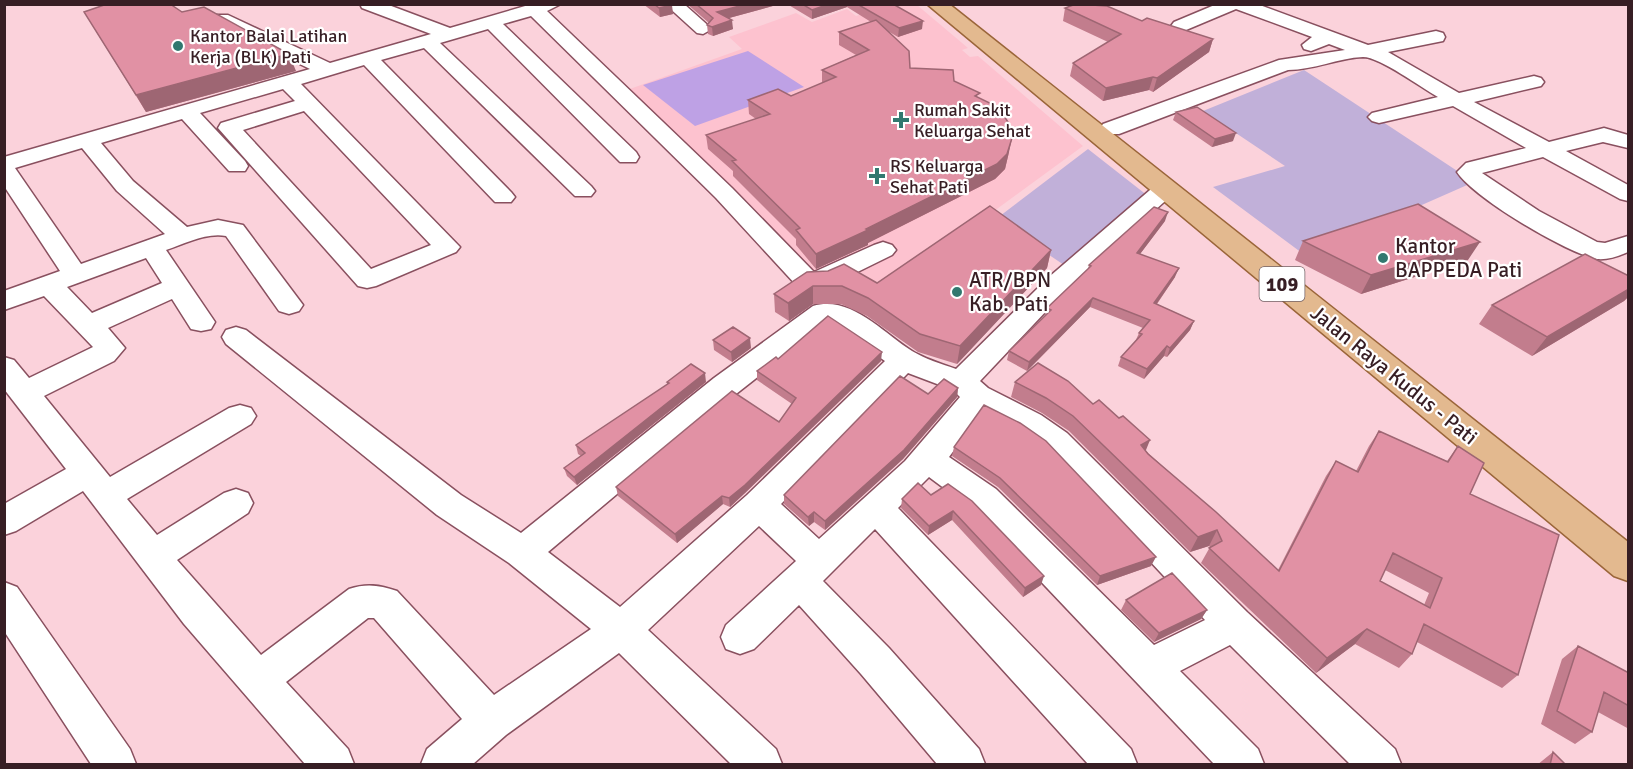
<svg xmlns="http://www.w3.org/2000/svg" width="1633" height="769" font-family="Signika,sans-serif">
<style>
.built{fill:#fdc2cf}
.green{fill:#c1b0d9}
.forest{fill:#bea1e5}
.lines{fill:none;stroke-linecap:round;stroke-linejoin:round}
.minor-casing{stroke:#89505f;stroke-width:3}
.major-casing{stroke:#9a6539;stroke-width:3}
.minor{fill:#fff;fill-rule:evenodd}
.major{fill:#e3b98f;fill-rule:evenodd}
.wall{fill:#c27d8d;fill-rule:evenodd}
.shaded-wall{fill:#9e6673}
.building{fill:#e191a4;stroke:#9e6673;stroke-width:1.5;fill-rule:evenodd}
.poi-dot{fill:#31786f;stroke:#fff;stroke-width:2}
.labels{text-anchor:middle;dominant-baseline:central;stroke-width:4.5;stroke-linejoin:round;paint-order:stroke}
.far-poi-label{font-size:18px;fill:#371e24;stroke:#fff;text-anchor:start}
.shield{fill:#fff;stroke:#736266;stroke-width:1.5}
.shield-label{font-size:20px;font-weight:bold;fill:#371e24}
.poi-label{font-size:21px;fill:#371e24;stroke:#fff;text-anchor:start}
.street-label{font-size:21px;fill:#371e24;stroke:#fff}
</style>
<rect width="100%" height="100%" fill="#fbd2db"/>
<path class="built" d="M891 5H917L968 48 962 50 970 57 978 56 1083 146 871 301 819 283 627 90 742 49 729 37 796 13 812 22 847 9 856 16Z"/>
<path class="green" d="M1304 70 1474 182 1306 256 1213 187 1285 166 1203 111Z
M1088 149 1148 196 1064 265 996 219Z"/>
<path class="forest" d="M748 51 804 87 695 126 643 85Z"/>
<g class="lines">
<defs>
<path id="minor" d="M360 4H386L450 28 532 4H561L547 11 732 188 814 272 874 245 883 242 892 245 896 250 892 255 827 287 818 289 797 286 716 198 531 16 503 24 636 152 639 157 636 162H620L488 29 440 43 591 186 595 191 591 196H575L424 48 381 60 511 192 515 197 511 202H495L364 65 301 84 460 247 456 252 376 286 367 288 358 286 218 128 221 123 295 101 283 89 200 113 245 161 248 166 245 171H229L182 119 101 143 133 181 187 227 218 220 243 225 303 305 299 311 289 314 279 311 226 236C207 232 184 244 166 250L215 322 211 329 201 331 191 329 172 299 108 328 125 348 114 361 44 396 110 477 229 408 240 405 251 408 256 416 251 424 127 499 157 535 224 493 236 489 248 493 253 503 248 513 177 560 261 655 349 589C366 583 380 585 397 591L494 695 591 629 509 563 437 515 226 344 222 337 226 330 236 327 246 330 461 495 521 533 714 378 813 306C851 295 883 333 912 351 925 359 942 364 956 369L1049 277 1157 184H1173L1177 189 1173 194 1067 289 980 381 988 388 1041 415 1067 433 1247 612 1395 749 1401 764H1350L1230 645 1180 671 1258 749 1264 764H1214L972 509 929 477 898 508 1131 749 1137 764H1088L875 529 823 581 889 648 979 749 985 764H937L861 674 799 605 754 649 740 654 726 649 721 637 726 625 796 561 759 526 648 630 776 749 782 764H731L619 653 506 735 473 764H421L427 749 462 719 374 618H368L286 682 348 749 354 764H305L184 624 83 491 16 531 4 535V504L66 469 4 389V357L14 360 29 378 93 347 44 296 4 310V291L60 271 4 186V157L310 69 216 23 213 19 216 15H228L330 63 431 34 362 8ZM304 111 431 245 371 269 243 130ZM82 148 117 191 165 234 81 264 15 168ZM146 258 162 283 92 313 67 287ZM828 322 885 361 747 495 620 607 548 552 736 394ZM908 373 953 390 960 397 905 461 819 539 781 504ZM982 412 1019 431 1045 449 1205 620 1154 645 996 489 949 457Z
M665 4H684L712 29 703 34 697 33Z
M1217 4H1257L1368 45 1436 31 1443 33 1445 37 1443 41 1388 52 1459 93 1534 76 1541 78 1544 82 1541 86 1474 102 1549 142 1604 128 1628 135V148L1603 142 1566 151 1628 185V201L1620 199 1543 157 1482 173 1539 211 1597 242 1605 243 1628 236V252C1619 256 1608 260 1597 259 1566 253 1474 198 1457 172L1466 163 1526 148 1453 106 1379 123 1372 121 1368 117 1372 113 1438 97C1422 88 1380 57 1363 57 1338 58 1314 70 1288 70L1119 134H1103L1100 129 1103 124 1279 60 1345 50 1329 44 1311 51 1304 49 1302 45 1312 37 1236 9 1186 30 1180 31 1171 26 1174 22Z
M4 582 17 587 130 749 136 764H91L4 631Z"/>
<path id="major" d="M927 4H949L1628 542V581L1614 576Z"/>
</defs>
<use href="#minor" class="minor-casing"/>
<use href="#major" class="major-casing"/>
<use href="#minor" class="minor"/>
<use href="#major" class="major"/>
</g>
<path class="wall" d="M643 4H671L673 14 660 17Z
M687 4H780L729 18 733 29 713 36 708 34 707 25 709 23Z
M787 4H893L922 29 898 37 886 30 910 68 954 81 979 98 1009 152 1005 169 995 179 868 243V245L816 269 796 245V239L733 176V171L708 149 706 135 756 119 749 114 748 100 791 96 822 83V70L856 55 839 45V32L871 22 847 7 812 19Z
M1065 8 1142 21 1213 39 1209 52 1153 92 1149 90 1103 101 1070 76 1073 63 1108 42 1063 21Z
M84 12H182L296 71 146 112Z
M1176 112 1233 141 1212 147 1173 120Z
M1165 221 1140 254 1175 277 1157 304 1194 321 1190 330 1167 357 1164 356 1144 379 1118 366 1121 357 1135 342 1139 333 1143 328 1090 307 1027 371 1007 360 1009 351 1045 316 1047 308 1088 269 1089 265Z
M1303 241 1468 260 1361 294 1295 260Z
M1051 250 1047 268 957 364 918 352 867 316 841 304H813L789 321 775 312 774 294 807 272 877 283Z
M1629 276V296L1624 301 1532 356 1479 324 1492 305Z
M713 340 751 348 732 362 714 350Z
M778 359 881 361 745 493 730 507 723 504 677 543 618 496 616 487 779 422 792 404 757 380V371Z
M1038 363 1146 451 1278 570 1326 476 1336 461 1356 471 1369 446 1379 431 1447 461 1458 446 1518 675 1502 688 1417 642 1412 654 1399 668 1355 644 1316 673 1201 563 1210 547 1209 546 1190 552 1069 431 1042 413 1011 397 1015 382ZM1385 570 1429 593 1424 605 1380 581Z
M667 382H706L577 485 567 476 564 468 581 456 578 454 576 445 667 385Z
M958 388 957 397 903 459 825 530 814 522 809 526 784 504V495L928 394Z
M954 447 1151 566 1097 585 998 487 952 456Z
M931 495 972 501 1041 585 1023 597 952 520 928 535 901 508 902 499Z
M1126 600 1207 610 1201 619 1154 642 1121 610Z
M1578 646 1629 673V729L1598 712 1592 732 1575 744 1541 724 1562 659Z
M1553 752 1566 765H1537Z"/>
<path class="shaded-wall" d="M747 4H780L718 21 717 12Z
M829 4H847V7L812 19V10Z
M672 5 673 14 660 17 659 8Z
M732 20 733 29 713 36 712 27Z
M923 21 922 29 898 37 899 28Z
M1213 39 1209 52 1153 92 1157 78Z
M289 54 296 71 146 112 136 95Z
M1153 77 1149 90 1103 101 1106 88Z
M1236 133 1233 141 1212 147 1215 139Z
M1012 138 1009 152 1005 169 995 179 868 243V245L816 269V254L866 229Z
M1168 212 1165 221 1134 262 1137 253Z
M1480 242 1468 260 1361 294 1371 275Z
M1051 250 1047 268 957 364 960 346Z
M1179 268 1175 277 1151 312 1154 303Z
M813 286V304L789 321 788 303Z
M1629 289V296L1624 301 1532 356 1547 337Z
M1093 298 1090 307 1027 371 1029 362Z
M1194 321 1190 330 1167 357 1170 348Z
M750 338 751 348 732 362 731 352Z
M1167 346 1164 356 1144 379 1147 369Z
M882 352 881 361 745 493 730 507 729 498Z
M705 373 706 382 577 485 574 477Z
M958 388 957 397 903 459 825 530V521Z
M1150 440 1144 455 1141 445Z
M722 496 723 504 677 543 675 534Z
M953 511 952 520 928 535 929 526Z
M814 512V522L809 526 808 517Z
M1217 530 1209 546 1190 552 1198 537Z
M1156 557 1151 566 1097 585 1100 576Z
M1044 576 1041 585 1023 597 1025 588Z
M1207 610 1201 619 1154 642 1159 633Z
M1367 629 1355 644 1316 673 1327 658Z"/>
<path class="building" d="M107 4H170L182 12 204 7 289 54 136 95 84 12Z
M654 4H671L672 5 659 8Z
M696 4H747L717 12 732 20 712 27 707 25 713 18Z
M802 4H829L812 10Z
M857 4H893L923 21 899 28Z
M1076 4 1107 6 1142 21 1147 18 1213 39 1157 78 1153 77 1106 88 1073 63 1121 34 1065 8Z
M876 20 909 51 910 68 953 70 954 81 980 93 975 96 998 107 1010 125 1012 138 1007 154 997 164 866 229 868 230 816 254 796 230 800 228 732 161 736 160 706 135 770 114 748 100 778 89 791 96 836 77 822 70 869 50 839 32Z
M1197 107 1236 133 1215 139 1176 112Z
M1418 204 1480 242 1371 275 1303 241Z
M990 206 1051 250 960 346 920 334 868 298 842 286H813L788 303 774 294 807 272 828 271 844 264 877 283Z
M1154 207 1168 212 1137 253 1179 268 1154 303 1194 321 1170 348 1167 346 1147 369 1121 357 1142 334 1139 333 1150 320 1093 298 1029 362 1009 351 1051 310 1047 308 1091 266 1089 265Z
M1585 254 1629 276V289L1547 337 1492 305Z
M828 316 882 352 745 485 729 498 722 496 675 534 616 487 732 391 779 422 796 398 757 371 776 357 778 359Z
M733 327 750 338 731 352 713 340Z
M1038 363 1068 381 1093 404 1099 400 1119 418 1123 416 1150 440 1141 445 1148 454 1216 512 1279 571 1336 461 1358 472 1379 431 1448 462 1458 446 1484 463 1470 494 1559 535 1518 675 1424 624 1412 654 1367 629 1327 658 1209 548 1222 541 1217 530 1198 537 1073 416 1046 398 1015 382ZM1393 553 1442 578 1430 608 1380 581Z
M691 364 705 373 574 477 564 468 585 453 576 445 669 383 667 382Z
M900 376 928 394 944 379 958 388 904 450 825 521 814 512 808 517 784 495Z
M984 405 1020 423 1046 441 1156 557 1100 576 1000 478 954 447Z
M918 483 931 495 948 484 972 501 1044 576 1025 588 953 511 929 526 902 499Z
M1172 573 1207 610 1159 633 1126 600Z
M1578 646 1629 673V706L1604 692 1592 732 1557 711Z
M1553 752 1566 765H1550Z"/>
<g class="poi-dot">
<circle cx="178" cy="46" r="6"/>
<path d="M898 111h6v6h6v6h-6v6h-6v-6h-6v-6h6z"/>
<path d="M874 167h6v6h6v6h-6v6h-6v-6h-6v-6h6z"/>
<circle cx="1383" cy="258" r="6"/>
<circle cx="957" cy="292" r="6"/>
</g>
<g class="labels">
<g class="far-poi-label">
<text x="190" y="36">Kantor Balai Latihan<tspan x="190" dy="21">Kerja (BLK) Pati</tspan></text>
<text x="914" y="110">Rumah Sakit<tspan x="914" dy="21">Keluarga Sehat</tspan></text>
<text x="890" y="166">RS Keluarga<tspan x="890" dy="21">Sehat Pati</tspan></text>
</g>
<rect class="shield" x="1259.5" y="267" width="45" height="34" rx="4.5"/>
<g class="shield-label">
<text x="1282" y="284">109</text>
</g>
<g class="poi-label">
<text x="1395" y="246">Kantor<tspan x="1395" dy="24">BAPPEDA Pati</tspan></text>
<text x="969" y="280">ATR/BPN<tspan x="969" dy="24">Kab. Pati</tspan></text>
</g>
<g class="street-label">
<text transform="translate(1394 375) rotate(39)">Jalan Raya Kudus - Pati</text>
</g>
</g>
<rect width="1633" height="769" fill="none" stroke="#371e24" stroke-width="12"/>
</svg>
